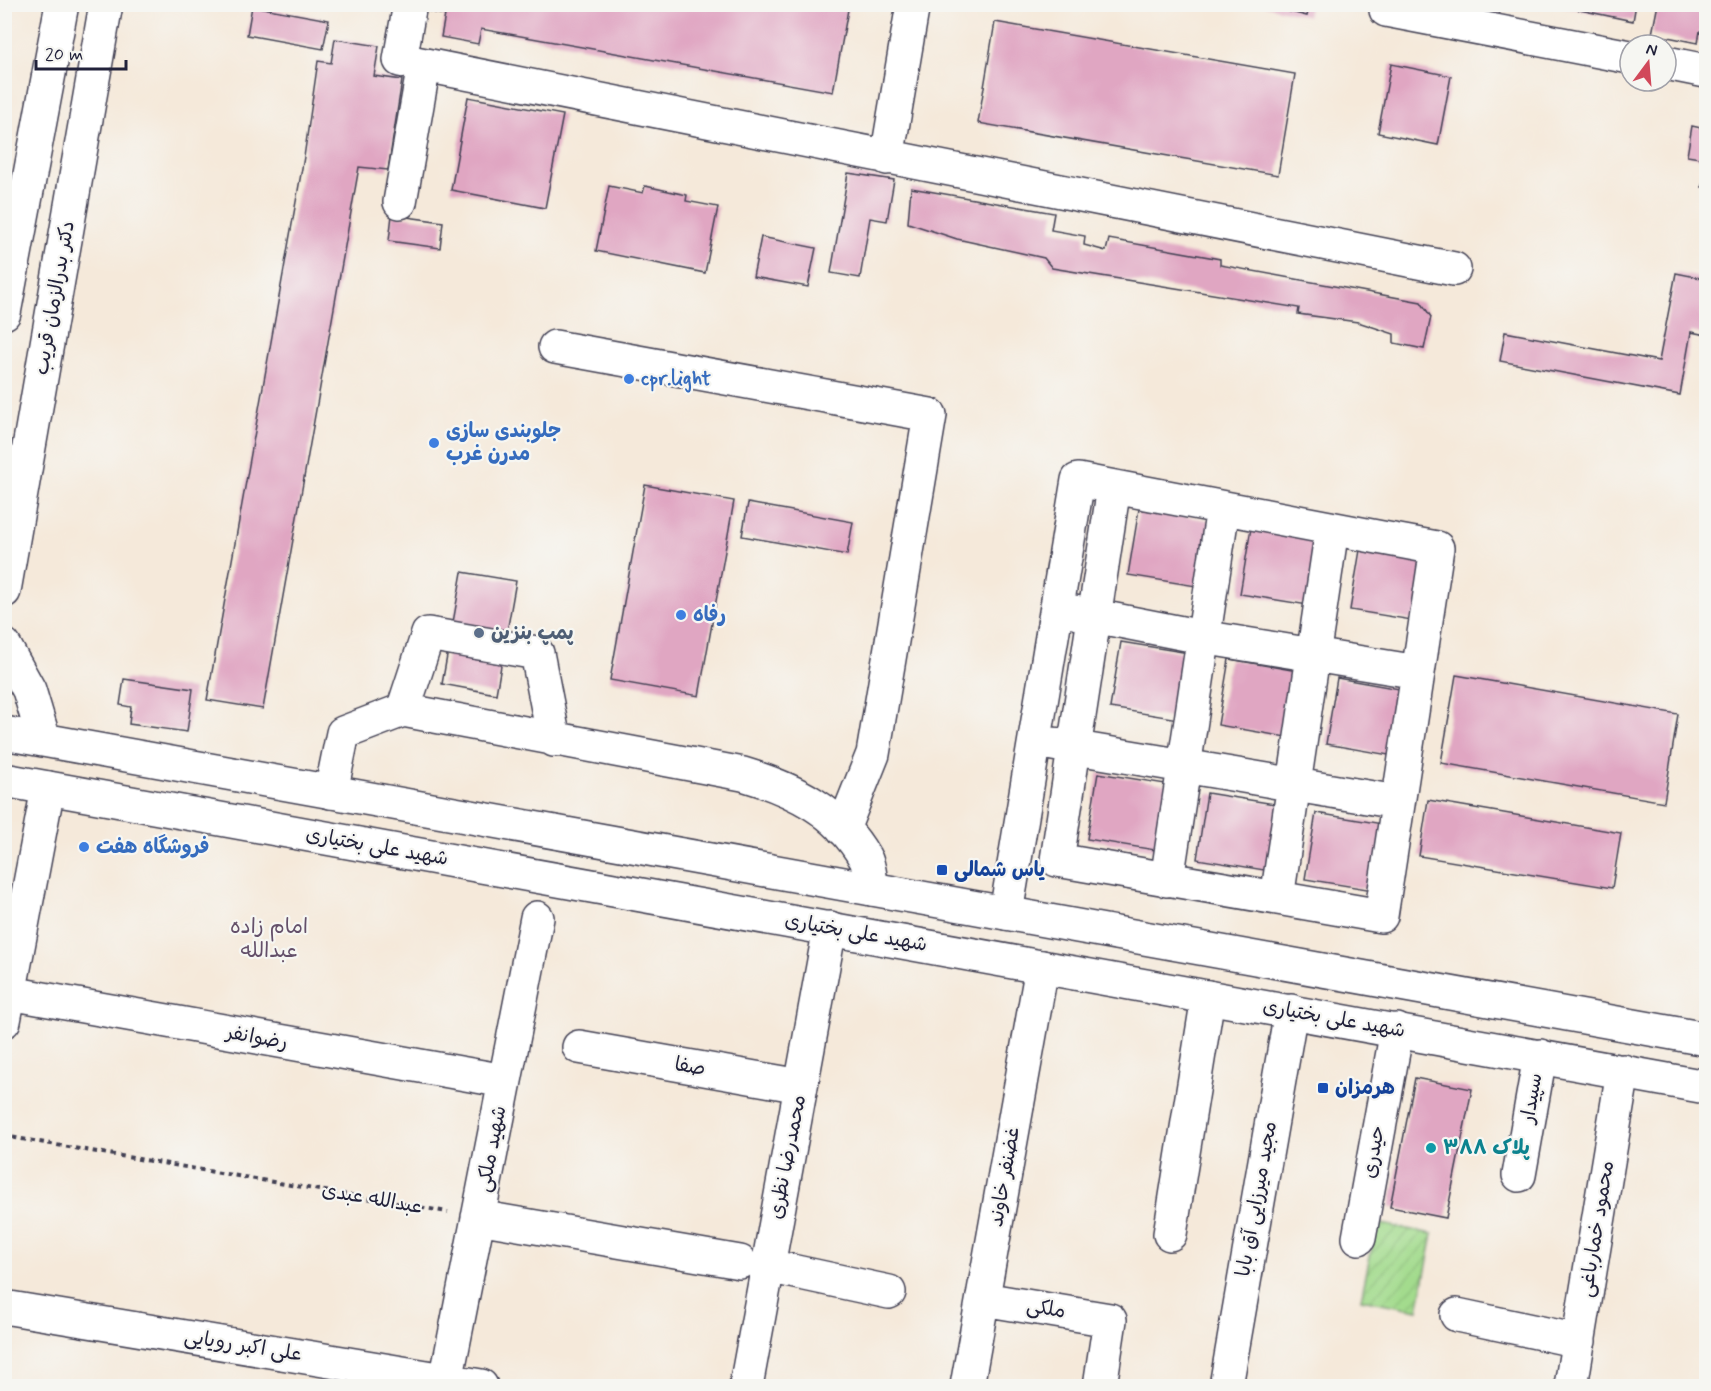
<svg xmlns="http://www.w3.org/2000/svg" width="1711" height="1391" font-family="Mynerve,'Playpen Sans Arabic',sans-serif">
<style>
.garden{fill:url(#garden-furrows);stroke:#627e64;stroke-width:1.5}
.building{fill:#e0a6c2}
.lines{fill:none;stroke-linecap:round;stroke-linejoin:round}
.minor-casing{stroke:#424053;stroke-width:36}
.major-casing{stroke:#424053;stroke-width:36}
.path{stroke:#424053;stroke-width:4;stroke-dasharray:4.5 4.5;stroke-linecap:butt}
.minor{stroke:#fff;stroke-width:33}
.major{stroke:#fff;stroke-width:33}
.shop-dot{fill:#3f7fe0;stroke:#f6f6f2;stroke-width:2}
.service-dot{fill:#5c6f8a;stroke:#f6f6f2;stroke-width:2}
.transit-dot{fill:#1a4fb4;stroke:#f6f6f2;stroke-width:2}
.culture-dot{fill:#0f9aa8;stroke:#f6f6f2;stroke-width:2}
.labels{text-anchor:middle;dominant-baseline:central;stroke-width:4.5;stroke-linejoin:round;paint-order:stroke}
.street-label{font-size:20px;fill:#22223b;stroke:#f6f6f2}
.shop-label{font-size:20px;font-weight:bold;fill:#366cbe;stroke:#f6f6f2;text-anchor:start}
.service-label{font-size:20px;font-weight:bold;fill:#4e5e75;stroke:#f6f6f2;text-anchor:start}
.transit-label{font-size:20px;font-weight:bold;fill:#164399;stroke:#f6f6f2;text-anchor:start}
.culture-label{font-size:20px;font-weight:bold;fill:#0d838f;stroke:#f6f6f2;text-anchor:start}
.neighbourhood-label{font-size:21px;fill:#64506a;stroke:#f6f6f2}
</style>
<defs>
<pattern id="garden-furrows" width="10" height="10" patternUnits="userSpaceOnUse" patternTransform="scale(1.5)"><rect width="10" height="10" fill="#a3db8d"/><path d="M-1 1l2-2M0 10L10 0M9 11l2-2" fill="none" stroke="#8cbc7b"/></pattern>
</defs>
<rect width="100%" height="100%" fill="#f6f6f2"/>
<filter id="ink" filterUnits="userSpaceOnUse"><feTurbulence type="fractalNoise" baseFrequency=".0167" numOctaves="2"/><feDisplacementMap in="SourceGraphic" scale="12" xChannelSelector="R" yChannelSelector="G"/><feConvolveMatrix kernelMatrix="1 2 1 2 8 2 1 2 1" color-interpolation-filters="sRGB"/></filter>
<filter id="wash" filterUnits="userSpaceOnUse"><feTurbulence type="fractalNoise" baseFrequency=".008" numOctaves="4" result="noise"/><feDisplacementMap in="SourceGraphic" scale="24" xChannelSelector="R" yChannelSelector="G"/><feGaussianBlur stdDeviation="1.35" result="paint"/><feColorMatrix in="noise" values="0 0 0 0 0 0 0 0 0 0 0 0 0 0 0 0 0 1.4 0 .05"/><feComposite in="paint" operator="in"/></filter>
<g filter="url(#wash)">
<rect width="100%" height="100%" fill="#f5e9da"/>
<path class="garden" d="M1377 1223 1433 1234 1418 1310 1361 1299Z"/>
<g id="blocks">
<path class="building" d="M431 4H849L833 92 481 29 478 44 441 37 445 15 430 12Z
M1259 4H1310L1307 16Z
M1443 4H1501L1499 16Z
M1551 4H1636L1633 21Z
M1658 4H1706V32L1700 31 1698 43 1652 34Z
M252 6 329 20 323 49 247 35Z
M995 22 1295 74 1278 175 978 123Z
M335 39 379 46 374 76 402 80 388 170 359 167 263 709 207 700 304 157 318 61 331 63Z
M1391 64 1451 76 1438 145 1378 133Z
M468 97 563 115 545 208 451 190Z
M1692 126 1706 129V159L1687 156Z
M1705 167H1706V187H1702Z
M848 173 894 180 887 221 870 218 860 278 831 273Z
M609 186 643 193 645 186 687 195 686 201 718 207 705 273 596 251Z
M911 188 1054 213 1051 230 1085 236 1084 245 1106 251 1109 239 1220 259V265L1421 302 1431 317 1424 349 1394 343V334L1358 322 1298 314 1299 308 1052 268 1044 258 957 239 908 223Z
M392 215 443 222 440 248 389 241Z
M761 237 816 248 808 287 753 277Z
M1676 273 1706 279V335L1691 332 1680 395 1500 361 1505 332 1659 361Z
M645 485 734 501 699 696 610 680Z
M748 503 853 522 847 555 742 536Z
M1139 509 1213 521 1202 587 1128 575Z
M1251 528 1325 540 1314 606 1240 594Z
M1361 544 1435 556 1424 622 1350 610Z
M462 572 516 581 496 694 442 684Z
M1121 642 1195 654 1184 720 1110 708Z
M1229 659 1303 672 1292 738 1218 725Z
M1456 675 1678 714 1664 802 1441 763Z
M1337 678 1411 691 1400 757 1326 744Z
M124 679 193 689 187 732 129 724 131 707 120 705Z
M1098 773 1172 785 1161 851 1087 839Z
M1207 793 1281 805 1270 871 1197 859Z
M1428 800 1621 833 1612 888 1419 856Z
M1316 813 1389 825 1379 891 1305 879Z
M1415 1078 1472 1089 1446 1218 1390 1207Z"/>
</g>
</g>
<g filter="url(#ink)">
<use href="#blocks" fill-opacity="0" stroke="#424053" stroke-width="1.5"/>
<g class="lines">
<defs>
<path id="minor" d="M410 4 400 60 1454 269
M1388 4 1386 10 1630 57
M1666 63 1706 71
M887 158 913 4
M400 202 424 65
M555 347 930 415 873 754 843 829
M1074 612 1202 637 1418 672
M403 710 428 634 537 653 554 740
M1053 744 1397 802
M331 792 343 733 403 710 743 774C793 789 838 810 865 858 870 866 870 879 872 889
M1167 880 1223 508
M1277 898 1332 529
M1006 913 1078 480C1197 503 1317 526 1437 548L1381 916 1057 860 1114 487
M4 992 505 1081
M4 1021 48 788
M579 1047 801 1086
M1519 1175 1540 1056
M478 1217 740 1262
M1170 1234 1208 997
M1359 1238 1397 1030
M768 1266 889 1292
M983 1299 1110 1320 1100 1386
M4 1307 481 1386
M1457 1315 1579 1341
M445 1386 537 918
M746 1386 830 928
M967 1386 1042 967
M1226 1386 1291 1011
M1571 1386 1623 1071"/>
<path id="major" d="M4 313 62 4
M4 591 106 4
M4 645 29 690 44 740
M4 733 1706 1039
M4 780 1706 1087"/>
</defs>
<use href="#minor" class="minor-casing"/>
<use href="#major" class="major-casing"/>
<path class="path" d="M4 1136 448 1212"/>
<use href="#minor" class="minor"/>
<use href="#major" class="major"/>
</g>
</g>
<g class="shop-dot">
<circle cx="629" cy="379" r="6"/>
<circle cx="434" cy="443" r="6"/>
<circle cx="681" cy="615" r="6"/>
<circle cx="84" cy="847" r="6"/>
</g>
<circle class="service-dot" cx="479" cy="633" r="6"/>
<g class="transit-dot">
<rect x="936" y="864" width="12" height="12" rx="3"/>
<rect x="1317" y="1082" width="12" height="12" rx="3"/>
</g>
<circle class="culture-dot" cx="1431" cy="1148" r="6"/>
<g class="labels">
<g class="street-label">
<text transform="translate(55 298) rotate(-80)">دکتر بدرالزمان قریب</text>
<text transform="translate(377 847) rotate(10)">شهید علی بختیاری</text>
<text transform="translate(856 933) rotate(10)">شهید علی بختیاری</text>
<text transform="translate(1334 1019) rotate(10)">شهید علی بختیاری</text>
<text transform="translate(257 1038) rotate(10)">رضوانفر</text>
<text transform="translate(690 1067) rotate(10)">صفا</text>
<text transform="translate(1532 1098) rotate(-80)">سپیدار</text>
<text transform="translate(492 1149) rotate(-79)">شهید ملکی</text>
<text transform="translate(1374 1152) rotate(-80)">حیدری</text>
<text transform="translate(788 1157) rotate(-79)">محمدرضا نظری</text>
<text transform="translate(1005 1177) rotate(-80)">غضنفر خاوند</text>
<text transform="translate(372 1199) rotate(10)">عبدالله عبدی</text>
<text transform="translate(1257 1199) rotate(-80)">مجید میرزایی آق بابا</text>
<text transform="translate(1597 1229) rotate(-81)">محمود خمارباغی</text>
<text transform="translate(1046 1309) rotate(9)">ملکی</text>
<text transform="translate(243 1346) rotate(9)">علی اکبر رویایی</text>
</g>
<g class="shop-label">
<text x="641" y="379">cpr.light</text>
<text x="446" y="431">جلوبندی سازی<tspan x="446" dy="23">مدرن غرب</tspan></text>
<text x="693" y="615">رفاه</text>
<text x="96" y="847">فروشگاه هفت</text>
</g>
<g class="service-label">
<text x="491" y="633">پمپ بنزین</text>
</g>
<g class="transit-label">
<text x="954" y="870">یاس شمالی</text>
<text x="1335" y="1088">هرمزان</text>
</g>
<g class="culture-label">
<text x="1443" y="1148">پلاک ۳۸۸</text>
</g>
<g class="neighbourhood-label">
<text x="269" y="927">امام زاده<tspan x="269" dy="24">عبدالله</tspan></text>
</g>
</g>
<rect width="1711" height="1391" fill="none" stroke="#f6f6f2" stroke-width="24"/>
<g transform="translate(1648 63) rotate(16)"><circle r="28" fill="#f6f6f2" stroke="#a1a1a9" stroke-width="1.5"/>
<path d="M0-4.5L10 22L0 15L-10 22Z" fill="#d1495b"/>
<text y="-9" font-size="16" font-weight="bold" text-anchor="middle" fill="#22223b">N</text>
</g>
<path d="M36 60v9h90v-9" fill="none" stroke="#22223b" stroke-width="3"/>
<text x="45" y="60" font-size="18" fill="#22223b" stroke="#f6f6f2" stroke-width="4.5" paint-order="stroke">20 m</text>
</svg>
